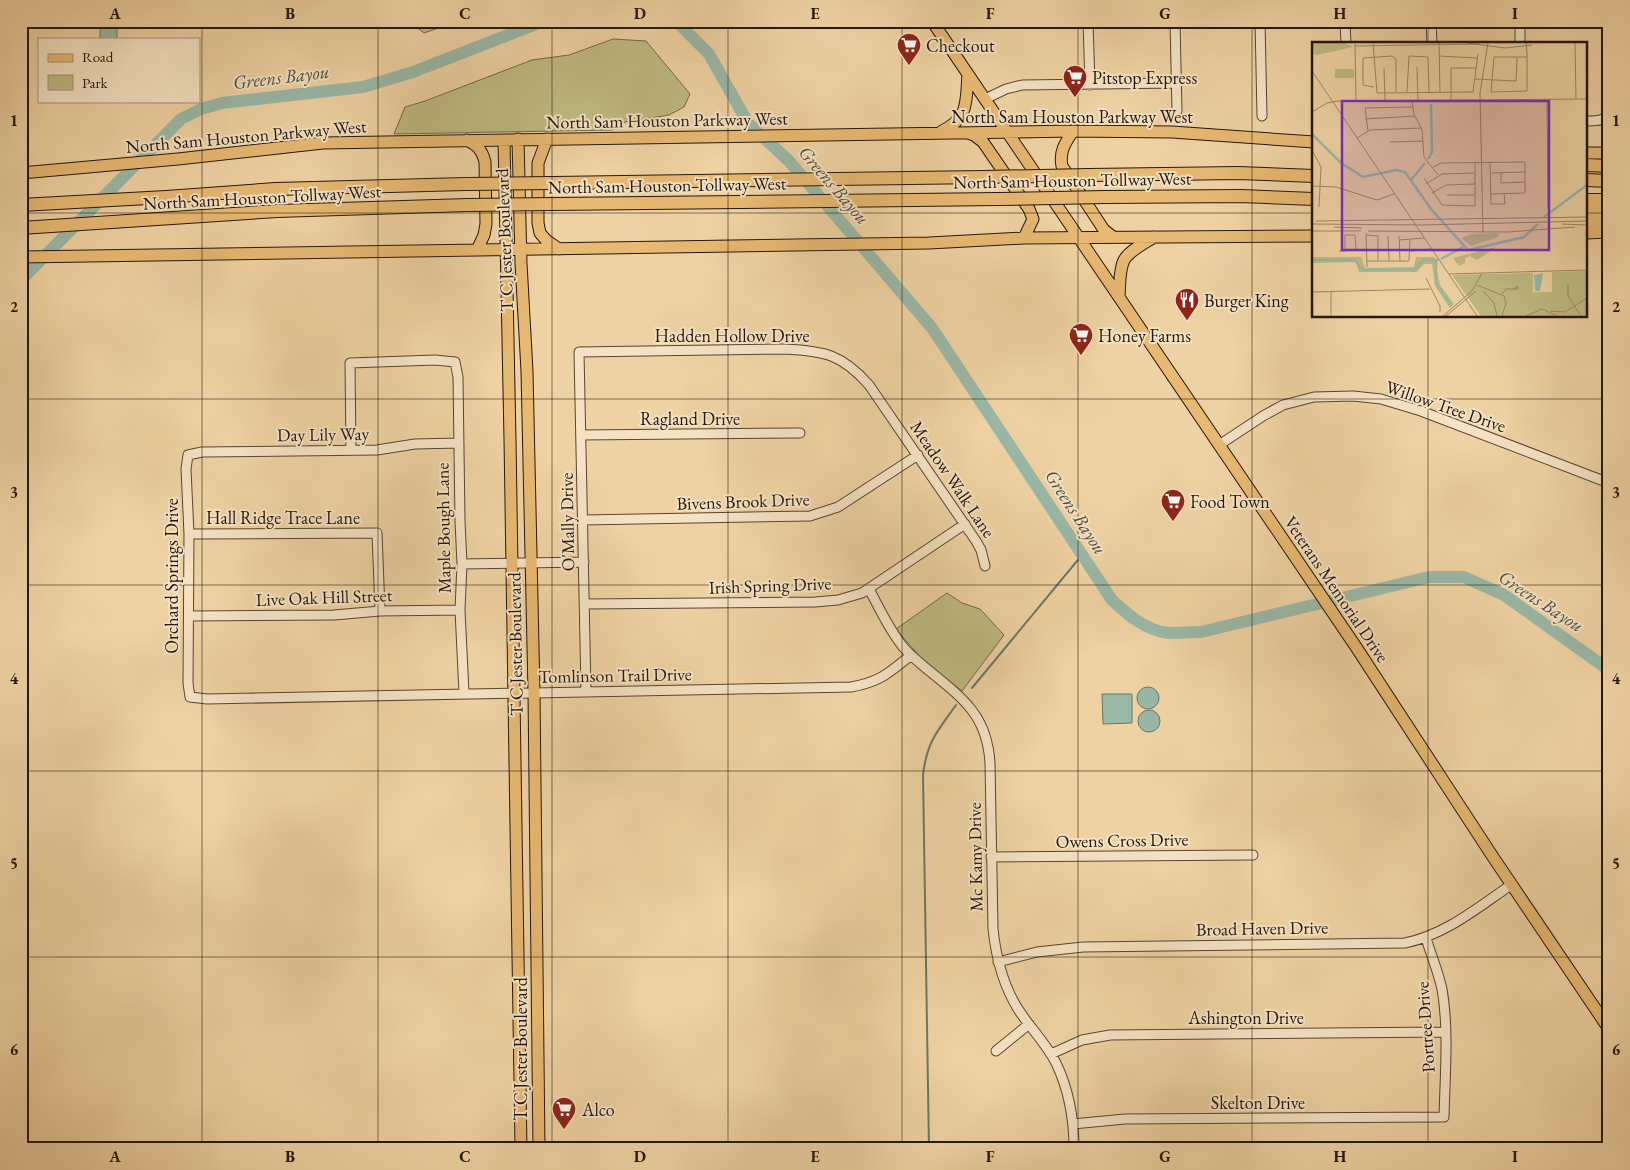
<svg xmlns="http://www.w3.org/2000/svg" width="1630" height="1170" font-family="'EB Garamond',serif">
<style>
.green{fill:#bfba81;stroke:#716848}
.water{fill:#9ab8a7;stroke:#6a786a}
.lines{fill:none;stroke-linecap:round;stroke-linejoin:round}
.stream{stroke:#6a786a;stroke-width:2}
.river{stroke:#9ab8a7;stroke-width:12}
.minor-casing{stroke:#564633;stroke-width:11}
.major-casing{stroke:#23170e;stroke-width:13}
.highway-casing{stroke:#23170e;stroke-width:14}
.minor{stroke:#f5e2c3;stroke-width:9}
.major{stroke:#e8b972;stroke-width:11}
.highway{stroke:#e8b972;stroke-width:12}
.highway-bridge-casing{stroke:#23170e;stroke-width:14;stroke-linecap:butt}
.highway-bridge{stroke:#e8b972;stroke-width:12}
.grid{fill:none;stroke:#23170e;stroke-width:1;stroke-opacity:0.55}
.labels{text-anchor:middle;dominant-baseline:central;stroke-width:4;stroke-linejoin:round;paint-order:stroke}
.poi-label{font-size:18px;fill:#23170e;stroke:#f5e2c3;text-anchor:start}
.street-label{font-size:18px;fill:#23170e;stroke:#f5e2c3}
.water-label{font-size:19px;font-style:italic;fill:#4d4f44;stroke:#f5e2c3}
.inset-river{fill:none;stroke:#9ab8a7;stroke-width:2.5}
.inset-road{fill:none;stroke:#9d8767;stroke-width:1}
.view{fill:#7b2cbf;fill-opacity:0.15;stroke:#7b2cbf;stroke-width:2.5}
.inset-edge{fill:none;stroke:#23170e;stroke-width:2.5}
.neatline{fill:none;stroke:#23170e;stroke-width:2}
.grid-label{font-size:16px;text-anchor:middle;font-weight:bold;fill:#23170e}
</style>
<rect width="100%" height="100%" fill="#efd2a3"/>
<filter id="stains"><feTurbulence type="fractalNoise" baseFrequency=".004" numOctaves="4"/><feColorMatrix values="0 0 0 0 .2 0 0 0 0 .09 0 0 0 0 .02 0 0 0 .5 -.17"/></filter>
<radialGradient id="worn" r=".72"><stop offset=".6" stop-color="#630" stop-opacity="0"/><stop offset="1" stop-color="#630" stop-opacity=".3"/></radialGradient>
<path class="green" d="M424 21H459L424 33 415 26Z
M613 39 646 41 690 94 684 107 669 115 625 122 612 130 394 134 405 107 425 101 532 60 569 55Z
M947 593 962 603 980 609 1004 635 962 691 927 665 896 629Z"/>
<path class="water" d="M100 21H117V39H100Z
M1137 698a11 11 0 1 1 22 0a11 11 0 1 1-22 0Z
M1102 694H1132V723L1103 724Z
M1138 721a11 11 0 1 1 22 0a11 11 0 1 1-22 0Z"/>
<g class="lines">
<path class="stream" d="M679 24 698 21
M972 688 1082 555
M929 1149 923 775C927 741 937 732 956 705"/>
<path class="river" d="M676 21 709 54 748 123 789 161 932 328 1112 600C1127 614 1146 631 1169 633 1180 633 1191 632 1201 632L1429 577H1464L1504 595 1609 670
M21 280 181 119 201 109 222 103 363 87 413 72 544 21"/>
<defs>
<path id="minor" d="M1088 21 1090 85
M1175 21 1177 111
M1260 21 1262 116
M1345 21 1346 44
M1431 21 1432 44
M1520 21V44
M1607 21 1609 83
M985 99 1006 89 1022 85 1176 83
M1586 121C1595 121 1606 122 1609 111
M581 435 800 433
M459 443 415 444 377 450 202 452 188 455 186 469 189 534 188 683 190 697 207 699 851 687C880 682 889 673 911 655
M1219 445 1263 416 1283 405 1314 397 1353 396 1381 399 1421 411 1609 483
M351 450 350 363 435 360 455 362 458 377 460 521 462 564 460 610 464 693
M583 520 810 516 838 507 918 455
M189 534 377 533 380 611
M462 564 584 562
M869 589C880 609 889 630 904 648 911 656 919 662 927 669 962 698 987 714 990 763L993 929C996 957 1003 985 1018 1009 1030 1028 1046 1043 1056 1063 1069 1090 1074 1119 1074 1149
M584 604 815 602 838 600 862 593 965 524
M189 616 334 615 380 611 460 610
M586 691 579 352 785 349C824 351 842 354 869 385L976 541 981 550 985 566
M991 857 1253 855
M998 962 1037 952 1083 947 1405 943C1445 935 1477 908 1511 885
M996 1051 1029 1024
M1051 1054 1082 1040 1110 1035 1445 1032
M1073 1124 1125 1119 1444 1117C1445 1076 1449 1029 1442 989 1438 971 1431 955 1426 938"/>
<path id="major" d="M932 21 1356 647 1493 857 1609 1029
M942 131C969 118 966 102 968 74
M1073 131C1065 143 1059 152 1062 166L1104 230 1113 237
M968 133 974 135 983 142 1029 209 1033 219 1024 238
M518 139 521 263 527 371 534 692 539 1149
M547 139 538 163V223L540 233 546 240 559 249
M467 140C478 146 482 150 485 162L486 224 484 235 477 250
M504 140 510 439 521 1149
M1586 153H1609
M21 173 178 159 323 143 1073 131 1172 132 1314 142
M1586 233 1609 232
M21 257 929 243 1024 238 1314 236
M1119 296C1120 285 1119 270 1124 260 1130 250 1145 243 1154 237"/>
<path id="highway" d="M1586 165 1609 166
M1089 175 1238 173 1314 176
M1586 180 1609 181
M553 183 984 177
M1105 197 1241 196 1314 199
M1586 200H1609
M553 204 999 199
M21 205 166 197 275 189 466 184
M1586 212H1609
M1586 222 1609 221
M21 228 277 211 467 205"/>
</defs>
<use href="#minor" class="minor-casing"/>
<use href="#major" class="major-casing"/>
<use href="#highway" class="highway-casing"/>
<use href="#minor" class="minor"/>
<use href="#major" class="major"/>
<use href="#highway" class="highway"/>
<defs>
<path id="highway-bridge" d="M984 177 1089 175
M466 184 553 183
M999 199 1105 197
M467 205 553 204"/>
</defs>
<use href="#highway-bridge" class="highway-bridge-casing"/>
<use href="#highway-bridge" class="highway-bridge"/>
</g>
<path class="grid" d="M202 21V1149M378 21V1149M552 21V1149M728 21V1149M902 21V1149M1078 21V1149M1252 21V1149M1428 21V44M21 213H1314M1586 213H1609M1428 316V1149M21 399H1609M21 585H1609M21 771H1609M21 957H1609"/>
<defs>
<symbol id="supermarket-pin" viewBox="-11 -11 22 30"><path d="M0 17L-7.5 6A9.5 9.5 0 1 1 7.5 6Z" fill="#8f2418" stroke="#f5e2c3"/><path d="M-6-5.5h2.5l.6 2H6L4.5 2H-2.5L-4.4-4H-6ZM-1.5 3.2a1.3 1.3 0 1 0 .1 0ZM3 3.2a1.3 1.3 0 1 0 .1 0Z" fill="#fff"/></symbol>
<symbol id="restaurant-pin" viewBox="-11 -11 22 30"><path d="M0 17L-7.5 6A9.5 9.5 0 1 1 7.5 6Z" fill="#8f2418" stroke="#f5e2c3"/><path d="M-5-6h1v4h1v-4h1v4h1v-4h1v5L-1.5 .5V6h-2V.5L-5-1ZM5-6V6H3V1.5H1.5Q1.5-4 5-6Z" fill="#fff"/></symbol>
</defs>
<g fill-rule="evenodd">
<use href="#supermarket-pin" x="895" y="31" width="28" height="38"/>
<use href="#supermarket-pin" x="1061" y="63" width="28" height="38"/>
<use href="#restaurant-pin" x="1173" y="286" width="28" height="38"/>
<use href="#supermarket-pin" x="1067" y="321" width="28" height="38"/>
<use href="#supermarket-pin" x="1159" y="487" width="28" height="38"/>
<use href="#supermarket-pin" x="550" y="1095" width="28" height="38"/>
</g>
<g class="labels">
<g class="poi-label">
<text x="926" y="45">Checkout</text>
<text x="1092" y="77">Pitstop Express</text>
<text x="1204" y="300">Burger King</text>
<text x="1098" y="335">Honey Farms</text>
<text x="1190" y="501">Food Town</text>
<text x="582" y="1109">Alco</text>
</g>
<g class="street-label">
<text x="1072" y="116">North Sam Houston Parkway West</text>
<text transform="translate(667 120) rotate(-1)">North Sam Houston Parkway West</text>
<text transform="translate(246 136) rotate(-5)">North Sam Houston Parkway West</text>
<text transform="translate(1072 180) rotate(-1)">North Sam Houston Tollway West</text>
<text transform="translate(667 185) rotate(-1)">North Sam Houston Tollway West</text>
<text transform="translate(262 197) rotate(-3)">North Sam Houston Tollway West</text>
<text transform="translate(504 240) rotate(-92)">T C Jester Boulevard</text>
<text x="732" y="335">Hadden Hollow Drive</text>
<text transform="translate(1446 406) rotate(19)">Willow Tree Drive</text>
<text x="690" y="418">Ragland Drive</text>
<text transform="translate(323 434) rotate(-1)">Day Lily Way</text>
<text transform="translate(953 479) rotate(56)">Meadow Walk Lane</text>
<text transform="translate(743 501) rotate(-2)">Bivens Brook Drive</text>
<text x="283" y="517">Hall Ridge Trace Lane</text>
<text transform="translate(567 522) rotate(-91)">O'Mally Drive</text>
<text transform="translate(443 528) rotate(-91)">Maple Bough Lane</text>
<text transform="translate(171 576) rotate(-90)">Orchard Springs Drive</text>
<text transform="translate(770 585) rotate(-2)">Irish Spring Drive</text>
<text transform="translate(1337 589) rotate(56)">Veterans Memorial Drive</text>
<text transform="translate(324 597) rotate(-2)">Live Oak Hill Street</text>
<text transform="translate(515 644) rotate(-91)">T C Jester Boulevard</text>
<text transform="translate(615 675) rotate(-1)">Tomlinson Trail Drive</text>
<text transform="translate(1122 840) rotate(-1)">Owens Cross Drive</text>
<text transform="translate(975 857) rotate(-91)">Mc Kamy Drive</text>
<text transform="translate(1262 928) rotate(-1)">Broad Haven Drive</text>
<text x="1246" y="1017">Ashington Drive</text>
<text transform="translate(1425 1027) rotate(-94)">Portree Drive</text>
<text transform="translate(520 1049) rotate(-90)">T C Jester Boulevard</text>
<text x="1258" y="1102">Skelton Drive</text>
</g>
<g class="water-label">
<text transform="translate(281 77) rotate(-7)">Greens Bayou</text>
<text transform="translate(834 185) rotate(49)">Greens Bayou</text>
<text transform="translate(1076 512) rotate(57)">Greens Bayou</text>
<text transform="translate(1541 601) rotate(33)">Greens Bayou</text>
</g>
</g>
<g transform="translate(1312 42)">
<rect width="275" height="275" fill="#efd2a3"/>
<path d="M0 1H33L41 5 5 13 0 12ZM23 27H42V36H23ZM187 191 186 195 159 204 149 196 159 192ZM184 205 165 218 158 214 153 216V221L147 224 141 216ZM0 215H49L53 226 102 225 104 215H122L128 243 142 262 138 266 123 244 120 222H112L105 230H47L44 220 0 221ZM275 229V274H169L140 233 221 231V250H240V230Z" fill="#bfba81"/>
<path d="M231 231 228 249H223L222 233Z" fill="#9ab8a7"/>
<path class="inset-river" d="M0 92 29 121 51 135 84 128 93 130 119 167 156 208 212 195 226 182M116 117 120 110 119 62M99 138 113 121M232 175 275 143M129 217 151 205M0 218H43L50 228 104 227 111 218H126M124 219V241L139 263"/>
<path class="inset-road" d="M61 1 65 51 161 50 166 12M127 1 128 50M156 1 193 6 220 3M214 1 215 11V49L179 50 182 15H215M263 1 264 57M43 2 44 59M43 4 168 2M127 14 165 16M105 25 106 58M72 26 73 59M0 29 165 274M163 37 204 39 205 16M62 45 51 43V16L80 14 84 17V50M95 50 97 14 116 15 117 50M235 57 236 166M100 58 102 72 110 88 112 115 126 133M139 58V26H164M0 70 15 61 25 59 275 57M53 77 103 74M56 89 53 66 101 65M45 96 58 88 110 86M78 100 111 99M0 108 9 125 7 165M178 120 179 162H193L192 151M121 125 129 121 213 120V151L179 152M179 131 213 130M189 131V141L213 140M112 136 130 163 163 164V120M114 142 130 132 163 131M0 144 24 145 65 158 82 152M120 151 134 143 163 142M135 153H163M4 179 275 175M0 182 110 183 275 179M250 182 275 183M22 185 50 186M0 189H49M56 189 196 190 263 185M54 191 55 225M171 191 168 51 176 1M55 193 66 194V219M76 194 77 219M87 194 88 219M87 198 112 196M27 209 55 208M33 209V193H43L44 208M99 209 119 207M55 219H97L98 198M137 232 275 228M114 236 128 264V270M165 243 192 254 194 261 190 274M171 249 182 261 185 274M256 249V243V254L269 274M0 250 118 247M19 250V274M190 252 194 247H206V244L201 247M238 269 253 270 275 256M131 274 160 249 170 231M134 274 164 249M214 274 230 267 245 274"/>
<path class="view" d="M30 59H237V208H30Z"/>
<rect width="275" height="275" class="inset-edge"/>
</g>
<rect width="1630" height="1170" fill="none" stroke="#efd2a3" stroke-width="55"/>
<rect x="38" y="38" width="162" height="65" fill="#f5e2c3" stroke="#a1917b"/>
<rect x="48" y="54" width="25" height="8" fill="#e8b972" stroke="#a1917b"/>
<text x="82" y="62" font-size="15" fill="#23170e">Road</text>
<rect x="48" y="75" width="25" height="15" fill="#bfba81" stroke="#a1917b"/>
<text x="82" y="88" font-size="15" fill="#23170e">Park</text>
<rect x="28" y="28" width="1574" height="1114" class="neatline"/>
<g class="grid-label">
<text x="115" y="19">A</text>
<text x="290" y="19">B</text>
<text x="465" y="19">C</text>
<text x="640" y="19">D</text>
<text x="815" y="19">E</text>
<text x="990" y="19">F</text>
<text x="1165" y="19">G</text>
<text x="1340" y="19">H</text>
<text x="1515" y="19">I</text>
<text x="14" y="126">1</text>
<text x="1616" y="126">1</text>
<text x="14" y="312">2</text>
<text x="1616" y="312">2</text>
<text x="14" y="498">3</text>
<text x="1616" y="498">3</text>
<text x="14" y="684">4</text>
<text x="1616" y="684">4</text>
<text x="14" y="869">5</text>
<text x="1616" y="869">5</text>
<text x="14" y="1055">6</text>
<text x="1616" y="1055">6</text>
<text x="115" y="1162">A</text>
<text x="290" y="1162">B</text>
<text x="465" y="1162">C</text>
<text x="640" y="1162">D</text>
<text x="815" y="1162">E</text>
<text x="990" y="1162">F</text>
<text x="1165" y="1162">G</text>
<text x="1340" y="1162">H</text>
<text x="1515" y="1162">I</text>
</g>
<rect width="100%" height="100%" filter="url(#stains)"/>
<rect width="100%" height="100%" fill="url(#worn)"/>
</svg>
